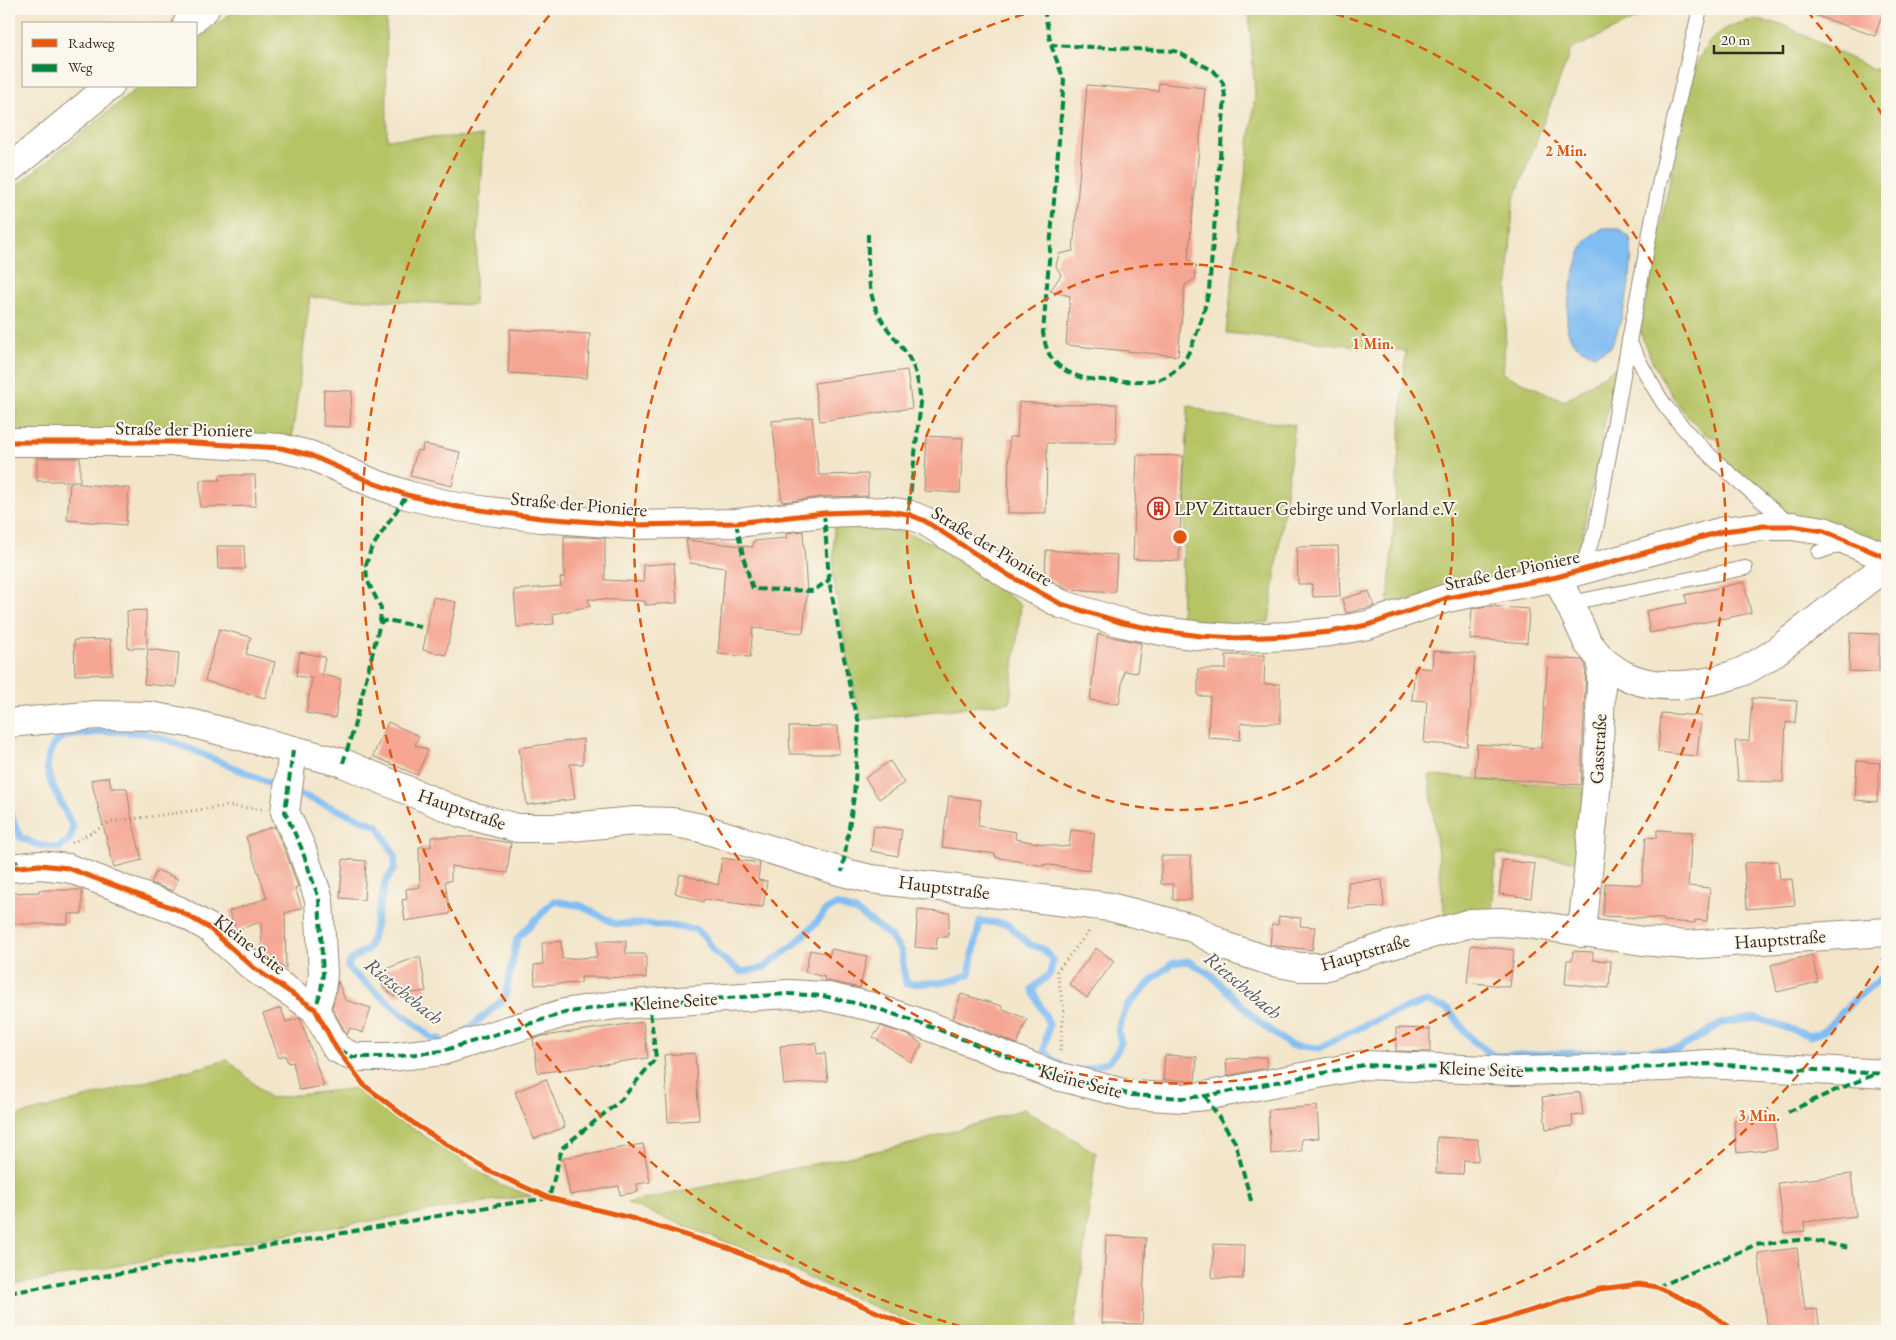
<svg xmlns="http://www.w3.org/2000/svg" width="1896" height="1340" font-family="'EB Garamond',serif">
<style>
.green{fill:#b6c466;stroke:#787742}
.water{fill:#80bdf3;stroke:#5e7488}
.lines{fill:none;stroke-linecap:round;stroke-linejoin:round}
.stream{stroke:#80bdf3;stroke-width:7}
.building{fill:#f5a693}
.service-casing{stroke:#968874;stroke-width:16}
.minor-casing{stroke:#968874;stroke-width:30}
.tertiary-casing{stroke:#968874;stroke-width:30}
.path{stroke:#968874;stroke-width:3;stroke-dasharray:1 4;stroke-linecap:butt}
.service{stroke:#fff;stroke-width:14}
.minor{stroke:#fff;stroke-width:28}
.tertiary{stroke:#fff;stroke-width:28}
.quiet{stroke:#00873e;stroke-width:4;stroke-dasharray:8 4;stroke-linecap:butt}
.cycleway-casing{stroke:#fbf7ec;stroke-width:8}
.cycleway{stroke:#e8590c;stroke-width:5}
.ring{fill:none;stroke:#df570d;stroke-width:2.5;stroke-dasharray:9 6}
.labels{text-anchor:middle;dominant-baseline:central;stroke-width:4;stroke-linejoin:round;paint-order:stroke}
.street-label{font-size:19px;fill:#3b2a1e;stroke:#fbf7ec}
.poi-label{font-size:19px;fill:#3b2a1e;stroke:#fbf7ec;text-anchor:start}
.water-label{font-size:20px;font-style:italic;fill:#50565e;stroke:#fbf7ec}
.centre{fill:#df570d;stroke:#fbf7ec;stroke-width:2.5}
.ring-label{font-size:15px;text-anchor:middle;font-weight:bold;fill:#df570d;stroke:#fbf7ec;stroke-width:4;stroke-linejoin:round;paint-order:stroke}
</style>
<rect width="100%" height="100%" fill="#fbf7ec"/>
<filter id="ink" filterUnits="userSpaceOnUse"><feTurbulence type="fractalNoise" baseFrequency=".02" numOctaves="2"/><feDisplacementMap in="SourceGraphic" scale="10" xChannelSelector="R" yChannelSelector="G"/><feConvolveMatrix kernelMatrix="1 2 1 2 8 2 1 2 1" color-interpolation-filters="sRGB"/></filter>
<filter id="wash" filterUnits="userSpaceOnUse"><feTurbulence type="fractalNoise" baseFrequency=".0096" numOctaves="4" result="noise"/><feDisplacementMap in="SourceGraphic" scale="20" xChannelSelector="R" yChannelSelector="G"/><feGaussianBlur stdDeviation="1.12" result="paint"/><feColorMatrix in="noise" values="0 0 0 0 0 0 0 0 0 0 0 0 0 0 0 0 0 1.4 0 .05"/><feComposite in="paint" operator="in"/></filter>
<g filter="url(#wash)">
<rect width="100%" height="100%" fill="#f2e5c9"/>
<path class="green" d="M236 9H386L387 139 483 136 474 305 310 297 292 438 17 434 11 318H9V192L140 86H196V41Z
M1257 9H1656L1571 50 1513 203 1503 374 1565 401 1616 367 1578 556 1388 606 1406 351 1226 333 1255 95 1249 14Z
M1754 20 1781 24 1870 68 1887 72V551L1791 520 1738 477 1722 456 1718 439C1713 437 1707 436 1704 433 1677 409 1651 365 1640 331 1653 263 1666 194 1682 127 1688 99 1691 67 1708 44 1719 29 1737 22 1754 20Z
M1188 405 1219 416 1295 425 1269 622 1231 625 1181 619Z
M834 525 897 530 936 544 1021 605 1010 702 862 720 853 688 833 576Z
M1429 775 1593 788 1586 862 1496 854 1492 913 1445 918Z
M228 1060 270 1098 357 1088 421 1134 499 1184 532 1196 496 1200 243 1242 9 1286V1118Z
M1024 1109 1096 1153 1074 1331H935L904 1320 736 1246 627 1203 915 1143Z"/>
<path class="water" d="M1603 228H1618L1630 238C1635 271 1624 317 1611 347L1594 355C1585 350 1575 347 1570 337 1561 319 1575 260 1585 243 1588 237 1597 232 1603 228Z"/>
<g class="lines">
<path class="stream" d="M294 792 378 826 395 856 394 869 385 882 373 936 368 949 352 959 348 966 351 971 433 1039H440
M9 810 20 837 37 845 58 848 70 840 73 827 51 783 47 768 49 755 54 744 62 737 105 731 144 733 171 741 282 788
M464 1033 505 998 517 939 554 901 582 906 615 924H647L695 929 706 938 714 952 741 972 763 968 793 946 817 922 825 911 836 905 856 911 889 935 901 951 906 984 946 982 969 975 980 921 1007 924 1029 944 1043 949 1053 960 1050 974 1032 989 1049 1024 1044 1050 1054 1061 1060 1064
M1080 1070 1083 1071 1109 1061 1116 1053 1121 1043 1118 1030 1127 1006 1135 998 1154 978 1173 963 1188 961 1210 974 1260 1023 1290 1045 1320 1048 1341 1036 1390 1014 1426 1002 1448 1009 1472 1040 1494 1056 1679 1049 1722 1023 1756 1018 1811 1036 1824 1031 1856 998 1887 974"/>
</g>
<g id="blocks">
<path class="building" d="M1807 9H1884L1875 36 1806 12Z
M1159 83 1205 88 1188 259 1197 267 1194 272 1196 278 1185 285 1178 356 1066 345 1070 296 1050 291 1061 275 1056 266 1059 254 1073 251 1087 85 1158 91Z
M510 329 590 334 587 378 508 373Z
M907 370 912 408 820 421 814 383Z
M324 390 352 391 350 427 323 426Z
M1019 402 1061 405 1117 404 1116 443H1047L1046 513H1008L1009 437H1017Z
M812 417 819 475 868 474V496L822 497 782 502 772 421Z
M927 436 963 438 960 493 924 491Z
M423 444 460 452 452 486 410 476 417 450 422 451Z
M1137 455 1183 456 1179 561 1133 559Z
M37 458H80V481H37Z
M219 475H255L256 506 200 507V480H220Z
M70 483 129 488 126 525 67 520Z
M803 531 807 594 803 633 753 628 750 657 718 654 725 568 690 563 686 540 753 547V541L787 538 786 533Z
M564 536 605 538V580L644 582 643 565 674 563 677 603 645 605V601L588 599 590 606 553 614 554 624 517 627 514 590 561 586 560 578 564 577Z
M217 546H244L245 569H218Z
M1338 546 1340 596 1313 597 1312 584H1298L1297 547Z
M1046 550 1117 555 1115 592 1067 589 1045 577Z
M1744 582 1751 613 1650 633 1646 611 1687 603 1685 595Z
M1369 591 1374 606 1346 613 1342 599Z
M433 597 456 602 446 655 423 650Z
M1487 606 1529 609 1527 643 1470 639 1472 609Z
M146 610 147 648H128L127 611Z
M219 629 251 637 246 654 275 662 265 698 205 681Z
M1850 633 1879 634V672L1849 671Z
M1098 634 1141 643 1137 673 1124 671 1119 704 1090 700Z
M111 639 112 674 75 675 74 640Z
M148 649 179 653 176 687 144 684Z
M1433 651 1475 654 1467 746 1424 743 1427 701 1412 700 1415 667 1432 669Z
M300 652 325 657 322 675 341 679 335 718 306 713 312 678 296 676Z
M1226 655H1265L1264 684H1280V723H1241L1240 740 1208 738 1210 696H1198V669H1226Z
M1548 658 1582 660 1586 665 1581 785 1475 777 1477 744 1541 748Z
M1752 698 1797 701 1795 723 1786 722 1783 782 1738 781 1735 741H1749Z
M1661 713 1701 716 1697 756 1658 752Z
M388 722 419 736 415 745 428 750 417 775 373 756Z
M838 726 839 754H790L789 727Z
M583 739V764H570L575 799 527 805 519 748Z
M890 761 904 783 879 799 865 778Z
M1857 761 1880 763 1877 802 1855 800Z
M109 777 111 788H127L131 815 142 860 114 867 91 780Z
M949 796 981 800 978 826 1016 832 1015 839 1061 847 1069 846 1071 830 1095 833 1089 871 1044 864V866L995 857 996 854 942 847Z
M274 826 286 853 298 887 295 888 302 908 285 913 286 969 262 954 261 922 236 930 229 911 267 898 246 837Z
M874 826 902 830 898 856 871 851Z
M1657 830 1692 832 1688 886 1710 888 1707 921 1695 920V923L1664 921V919L1603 916 1605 883 1642 885 1646 837 1657 838Z
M431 837H473L511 843 507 873 451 866V881H445L450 914 405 921 402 900 407 899 406 889 420 887 419 847H431Z
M1161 856H1191V900H1173V884H1161Z
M722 858 760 863 758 880 767 881 763 907 704 899 703 902 675 893 680 874 718 885Z
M343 859 366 861 364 900 340 898Z
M1503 860 1535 864 1531 898 1499 894Z
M1778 861 1780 880 1792 879 1795 905 1747 909 1744 863Z
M157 870 178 879 173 891 151 883Z
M1382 880 1384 907 1349 909 1348 882Z
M39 890H82V914H68V924H9V893L39 892Z
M918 910 950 913 948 937H937L936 949 915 947Z
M1279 916 1301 918 1300 926 1315 927 1312 950 1270 945 1272 924 1278 925Z
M561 941 562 959 597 957V941H626V954H646V978L581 977V983L535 985 534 965 543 964 542 943Z
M1471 945 1514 950 1510 987 1467 982Z
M1096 948 1114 961 1087 998 1069 984Z
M831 949 867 956 860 988 824 980 825 977 805 972 810 950 830 954Z
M1573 951 1593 952V960L1611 961 1609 988 1565 984 1567 960H1572Z
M1812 955 1818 982 1777 992 1771 965Z
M420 956 426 991 394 996 383 987 380 971Z
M338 981 345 1000 371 1008 363 1033 350 1028 347 1035 332 1008Z
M961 994 1002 1006 1001 1008 1027 1019 1017 1044 953 1019Z
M281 1008 286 1022 300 1018 324 1086 299 1090 293 1062 288 1063 285 1055 279 1058 263 1014Z
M643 1022 648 1058 538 1073 533 1039 543 1036Z
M881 1026 910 1036 922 1044 911 1062 873 1037Z
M1396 1028 1430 1029V1052L1396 1051Z
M816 1043 817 1054 825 1053 828 1081 784 1085 780 1046Z
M695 1053 699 1120 668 1122 664 1055Z
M1165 1055 1197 1057 1195 1081 1163 1080Z
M1266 1057 1267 1068 1227 1076 1226 1059Z
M546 1079 565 1127 534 1139 515 1092Z
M1580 1092 1583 1115 1572 1116 1573 1126 1546 1129 1542 1097Z
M1317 1106 1319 1138 1301 1139 1302 1151 1271 1154 1268 1110Z
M1774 1117 1777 1149 1737 1153 1734 1120Z
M1437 1137 1478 1139V1161L1464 1160 1463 1174 1436 1173Z
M643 1144 650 1182 637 1184 638 1192 620 1195 619 1186 570 1195 563 1158Z
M1851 1174 1856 1216 1804 1222 1805 1231 1784 1233 1778 1183Z
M1106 1236 1146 1238 1142 1324 1102 1323Z
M1214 1244 1244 1245 1243 1279 1212 1278Z
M1797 1248 1805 1310 1817 1309 1820 1331H1768L1758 1253Z"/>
</g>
</g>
<g filter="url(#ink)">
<use href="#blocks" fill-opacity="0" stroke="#968874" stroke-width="1"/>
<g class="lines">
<defs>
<path id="service" d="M1629 341C1641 364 1652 388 1667 408 1702 454 1747 488 1790 524
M1819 552 1847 542
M1581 570 1596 529 1629 341 1660 180 1700 9
M1570 603 1745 568"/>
<path id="minor" d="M9 442H179L281 448 310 455 373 483 407 495 458 507 541 518 634 525 736 523 824 513 887 511 908 514 925 521 1010 576 1061 604 1123 623 1162 631 1201 636 1236 638 1289 636 1330 632 1368 625 1447 598 1557 577 1724 531 1764 526H1792L1824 531 1887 558
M1557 577 1588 643 1602 660 1598 771 1582 933
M1602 660C1609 665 1616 671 1624 675 1655 691 1698 686 1730 676 1745 672 1758 663 1771 655L1887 565
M293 750 285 812 301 847 319 899 323 974 321 991 315 1009
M9 868 40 865 68 868 178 910 209 928 254 968 315 1009 336 1048 353 1057H391L442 1051 564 1013 615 1005 789 994 823 996 873 1007 937 1029 1053 1075 1132 1095 1184 1098 1205 1096 1364 1065 1514 1071 1666 1067 1707 1064 1887 1074"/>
<path id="tertiary" d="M187 24 205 9
M9 169 110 86
M9 723 97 715 150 716 194 724 343 763 461 813 517 828H560L635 821 672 822 701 828 842 872 871 879 1110 907 1193 928 1227 947 1273 962 1300 967H1324L1384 947 1471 923 1499 922 1528 924 1643 941 1686 945 1887 932"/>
</defs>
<use href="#service" class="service-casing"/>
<use href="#minor" class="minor-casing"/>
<use href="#tertiary" class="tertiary-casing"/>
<path class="path" d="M72 843 111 822 227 806 262 809
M1060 1051 1064 1010 1057 971 1090 930"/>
<use href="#service" class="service"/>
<use href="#minor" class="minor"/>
<use href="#tertiary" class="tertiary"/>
<path class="quiet" d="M1044 9 1051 45 1064 80 1043 333C1045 343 1047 354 1054 361 1061 369 1071 374 1080 377 1092 381 1148 383 1160 379 1165 378 1172 373 1176 370 1193 355 1204 312 1209 290L1225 97 1223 83 1214 71 1175 51 1051 45
M868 234C868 261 866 292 880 317 888 333 905 347 912 364 918 376 919 389 921 402L908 514
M824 513 829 580 853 704 859 722 854 796 842 872
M736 523 744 560 753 589 813 591 829 580
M380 623 381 608 367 580 366 565 371 549 407 495
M293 750 285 812 301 847 319 899 323 974 321 991 315 1009
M343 763 353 731 380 623 387 620 421 627
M9 851 19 866
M340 1050 353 1057H391L442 1051 564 1013 615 1005 789 994 823 996 873 1007 937 1029 1053 1075 1132 1095 1184 1098 1205 1096 1364 1065 1514 1071 1666 1067 1707 1064 1887 1074
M1205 1096 1235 1142 1252 1204
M1788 1112 1836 1090 1873 1075
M1657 1287 1755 1245 1807 1239 1849 1248
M9 1293 499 1205 549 1198 562 1148 621 1100 656 1058 649 1003"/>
<defs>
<path id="cycleway" d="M9 442H179L281 448 310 455 373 483 407 495 458 507 541 518 634 525 736 523 824 513 887 511 908 514 925 521 1010 576 1061 604 1123 623 1162 631 1201 636 1236 638 1289 636 1330 632 1368 625 1447 598 1557 577 1724 531 1764 526H1792L1824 531 1887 558
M9 868 40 865 68 868 178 910 209 928 254 968 315 1009 336 1048 364 1085 416 1125 489 1171 549 1198 631 1218 730 1249 921 1331
M1465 1331 1600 1289 1639 1284 1657 1287 1703 1308 1735 1331"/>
</defs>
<use href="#cycleway" class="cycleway-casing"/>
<use href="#cycleway" class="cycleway"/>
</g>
</g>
<g class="ring">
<circle cx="1180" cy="537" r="273"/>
<path d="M1321 10A546 546 0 1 1 1039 10"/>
<path d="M1886 953A819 819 0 0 1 1385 1330M975 1330A819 819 0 0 1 553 11M1807 11A819 819 0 0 1 1886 121"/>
</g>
<defs>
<symbol id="building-ring" viewBox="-11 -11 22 22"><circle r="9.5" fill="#fbf7ec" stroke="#c8321e" stroke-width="1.5"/><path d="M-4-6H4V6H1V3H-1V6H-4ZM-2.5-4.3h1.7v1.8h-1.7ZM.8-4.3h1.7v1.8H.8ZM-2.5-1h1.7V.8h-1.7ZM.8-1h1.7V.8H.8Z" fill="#c8321e"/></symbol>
</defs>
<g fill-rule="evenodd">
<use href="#building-ring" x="1146" y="496" width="25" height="25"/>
</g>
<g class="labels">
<g class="street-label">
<text transform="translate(184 429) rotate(1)">Straße der Pioniere</text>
<text transform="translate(579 504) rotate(5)">Straße der Pioniere</text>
<text transform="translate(992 546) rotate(31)">Straße der Pioniere</text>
<text transform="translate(1512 570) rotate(-12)">Straße der Pioniere</text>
<text transform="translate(1598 749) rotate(-87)">Gasstraße</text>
<text transform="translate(462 809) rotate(19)">Hauptstraße</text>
<text transform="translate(944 887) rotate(7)">Hauptstraße</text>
<text transform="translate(1780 939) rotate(-4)">Hauptstraße</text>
<text transform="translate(250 944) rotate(38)">Kleine Seite</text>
<text transform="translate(1365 952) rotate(-16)">Hauptstraße</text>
<text transform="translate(675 1001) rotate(-4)">Kleine Seite</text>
<text transform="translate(1481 1069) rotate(2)">Kleine Seite</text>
<text transform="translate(1081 1081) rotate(15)">Kleine Seite</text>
</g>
<g class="poi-label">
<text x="1174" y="508">LPV Zittauer Gebirge und Vorland e.V.</text>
</g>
<g class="water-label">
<text transform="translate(1243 985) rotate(40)">Rietschebach</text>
<text transform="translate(404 991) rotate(39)">Rietschebach</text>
</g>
</g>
<circle cx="1180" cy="537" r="8" class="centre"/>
<g class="ring-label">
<text x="1566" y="156">2 Min.</text>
<text x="1373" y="349">1 Min.</text>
<text x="1759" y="1121">3 Min.</text>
</g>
<rect width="1896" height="1340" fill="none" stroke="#fbf7ec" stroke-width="30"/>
<rect x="22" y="22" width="175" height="65" fill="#fbf7ec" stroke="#aea59a"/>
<rect x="32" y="39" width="25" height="8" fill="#e8590c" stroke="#aea59a"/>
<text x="68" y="48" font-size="15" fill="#3b2a1e">Radweg</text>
<rect x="32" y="64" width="25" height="8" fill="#00873e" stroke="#aea59a"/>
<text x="68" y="72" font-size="15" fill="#3b2a1e">Weg</text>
<path d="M1714 45v8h69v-8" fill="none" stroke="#3b2a1e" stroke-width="2.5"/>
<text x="1721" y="45" font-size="15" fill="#3b2a1e" stroke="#fbf7ec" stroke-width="4" paint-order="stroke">20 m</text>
</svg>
